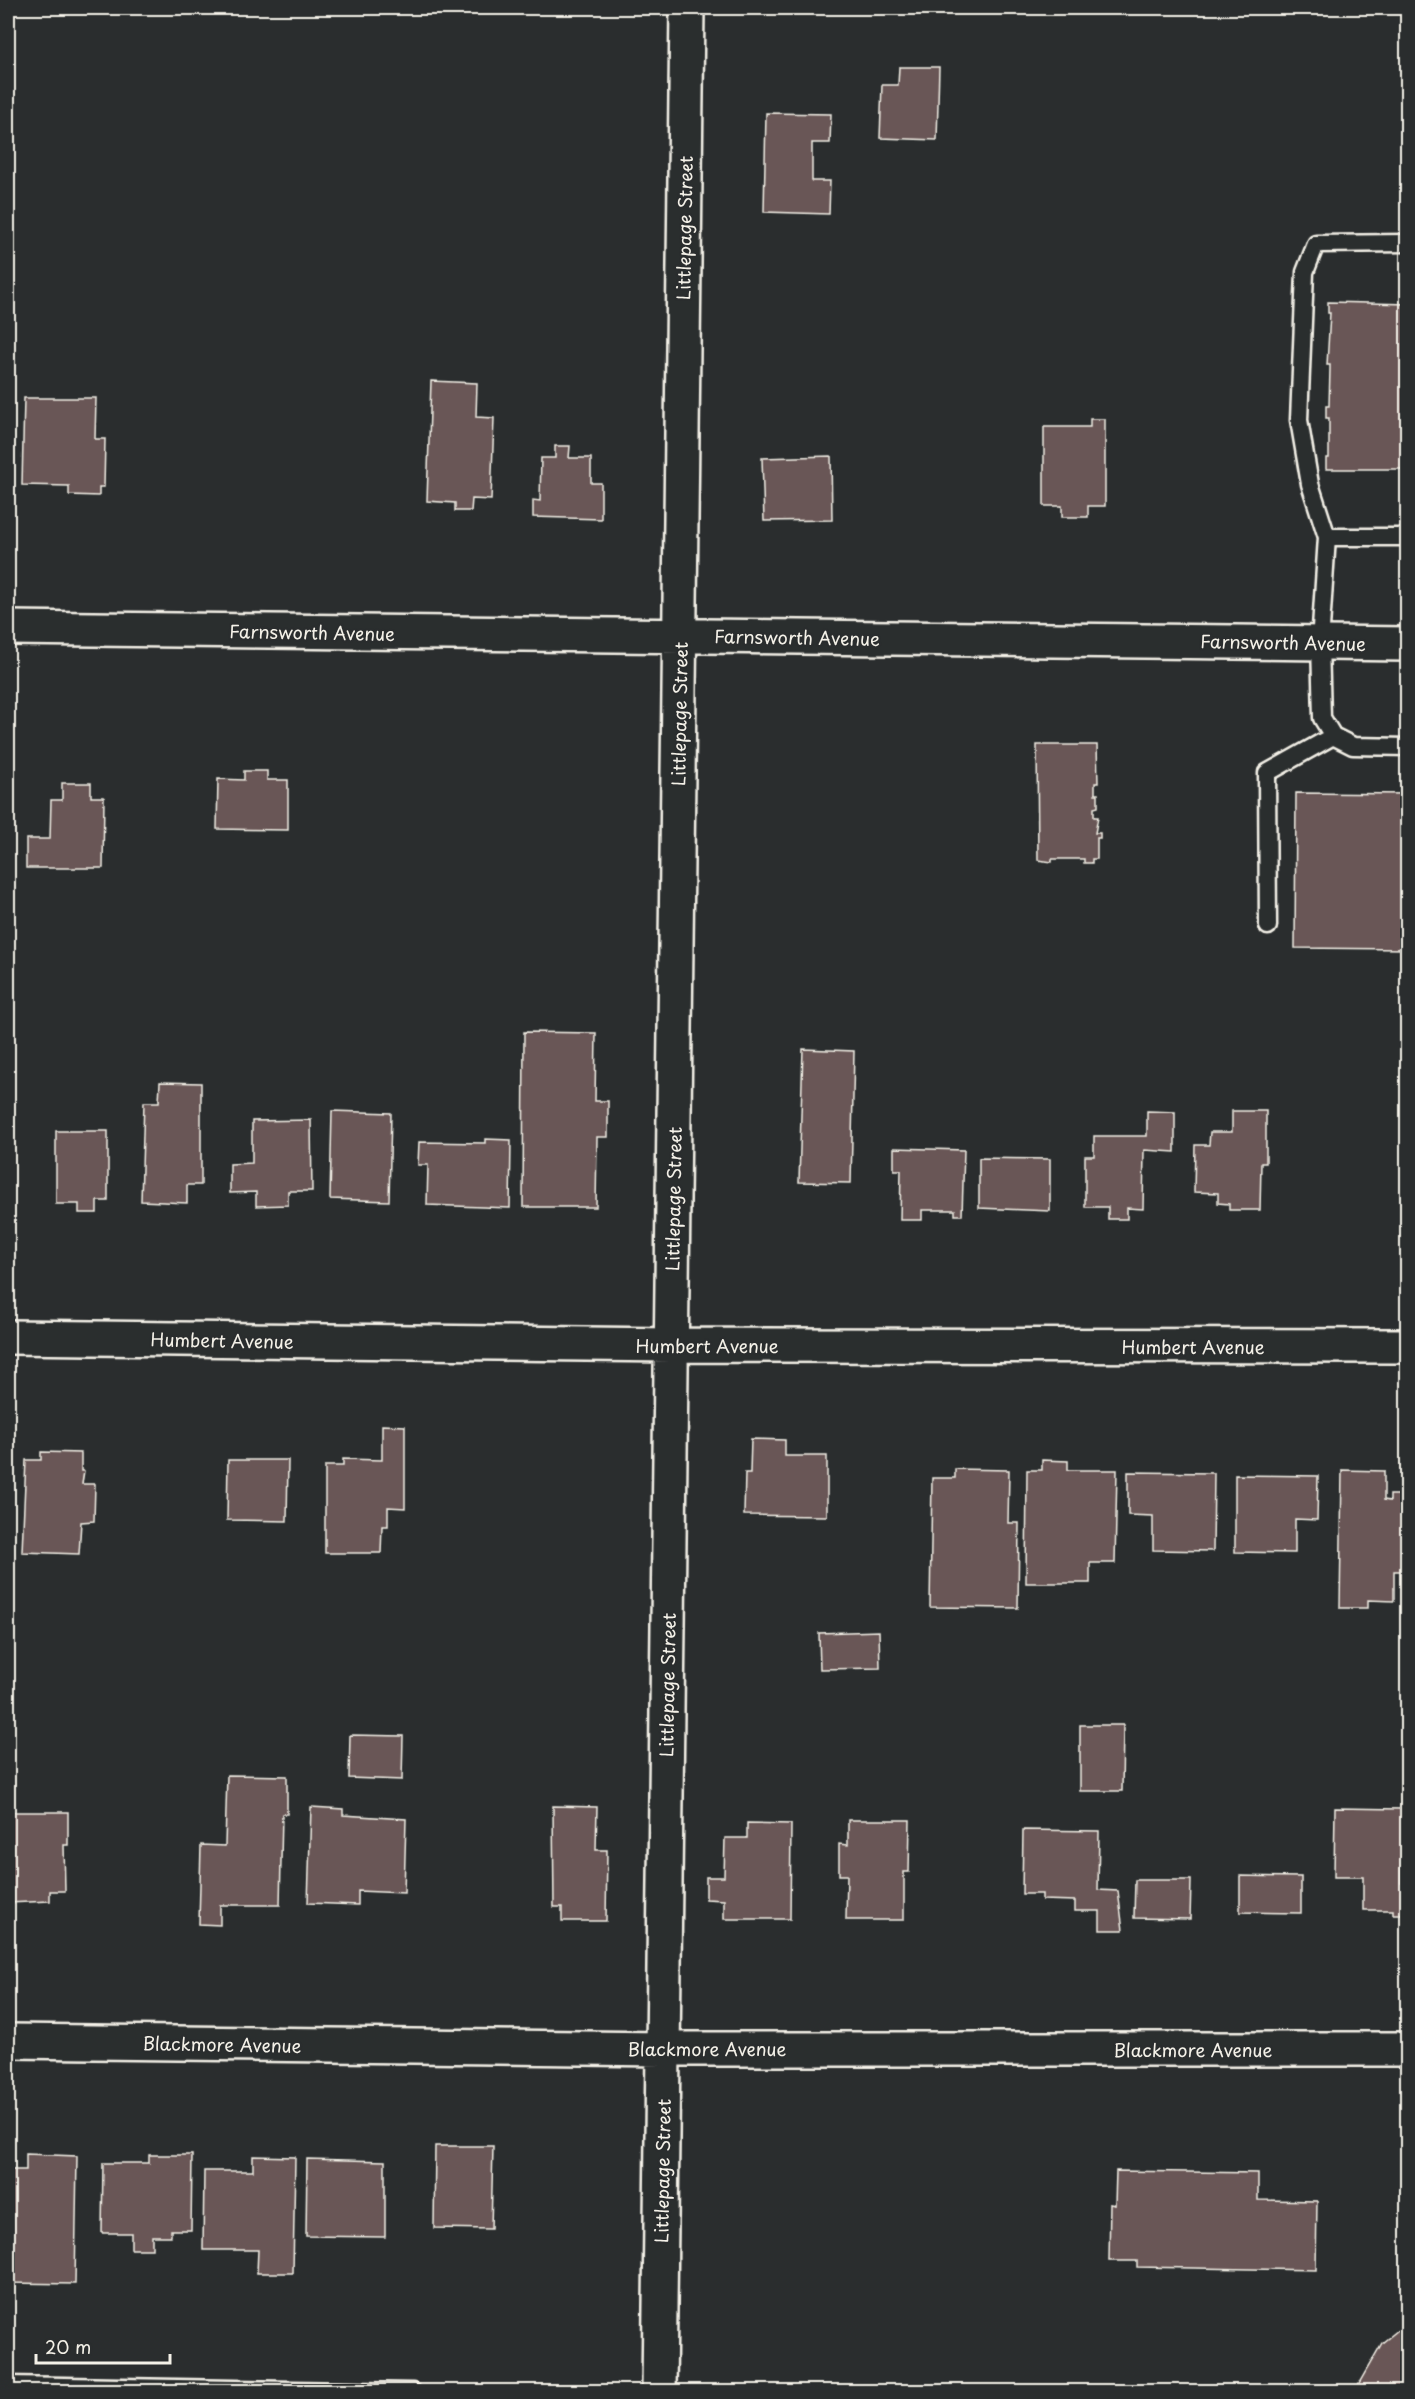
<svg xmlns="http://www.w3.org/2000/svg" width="1415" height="2399" font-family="'Playpen Sans',sans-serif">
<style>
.building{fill:#695756;stroke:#f4f1e8;stroke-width:1.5}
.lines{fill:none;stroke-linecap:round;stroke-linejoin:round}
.service-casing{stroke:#f4f1e8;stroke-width:21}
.minor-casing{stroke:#f4f1e8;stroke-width:38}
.service{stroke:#2a2d2e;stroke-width:16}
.minor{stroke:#2a2d2e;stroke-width:33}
.labels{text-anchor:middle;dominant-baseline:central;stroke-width:4.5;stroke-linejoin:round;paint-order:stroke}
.street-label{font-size:18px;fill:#f4f1e8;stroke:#2a2d2e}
</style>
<rect width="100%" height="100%" fill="#2a2d2e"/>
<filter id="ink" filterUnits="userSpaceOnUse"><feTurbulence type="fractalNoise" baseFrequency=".0167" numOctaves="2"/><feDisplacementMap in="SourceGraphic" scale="12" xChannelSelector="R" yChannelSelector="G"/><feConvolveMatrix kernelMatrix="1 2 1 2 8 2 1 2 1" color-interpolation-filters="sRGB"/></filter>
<g filter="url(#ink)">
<path class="building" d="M899 67H939L937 140 880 138 882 85H898Z
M766 113 831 114 830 143H812V181H830L829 214 764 212Z
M1328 302 1408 304V469H1326V458H1329V418H1326V406H1329L1330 369V365H1327L1330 313H1328Z
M431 381 477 383 476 417 494 418 491 500 472 499 471 511H455V503L427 501Z
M24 398H96L95 439H105L104 487H99V496L69 495V486L22 485Z
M1090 419H1105V506H1088V517H1062V506H1044V427H1090Z
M555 446H570L569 458H591V483H601V519L533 517V500L540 501 541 458H555Z
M831 456 832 520 764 521 762 458Z
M1037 745H1097L1098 783H1095V794H1098V807L1094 808V817H1098L1095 833H1100V838H1097V859H1092V863H1084V859H1052V862L1038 860Z
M244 771H267V780H288V830L217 829 218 779 244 780Z
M62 783H91V797H104L103 868H26V839H50L51 800H62Z
M1296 793 1408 794V949L1295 948Z
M524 1032 596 1033 595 1101H608V1137H597L596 1207H523Z
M803 1049 854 1051 851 1183 799 1182Z
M160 1082 201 1083V1185H187V1203L141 1201 144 1102H159Z
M332 1111 391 1113 389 1201 330 1199Z
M1147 1111 1175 1112V1152L1144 1150 1143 1209 1127 1208V1219H1108V1207H1085V1156H1094V1136H1147Z
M1232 1111H1266V1163H1261L1260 1210H1229V1204L1218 1203V1193L1194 1192 1195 1145H1209L1210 1132H1232Z
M311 1120 312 1191H288V1205L256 1206V1192L230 1193V1164L252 1163V1121Z
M56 1131H108V1201H97V1213H79V1204H56Z
M485 1139 511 1140 510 1208 427 1205 428 1165H418L419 1142 485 1143Z
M894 1148 964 1150 962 1215H955V1210H922V1220H900L901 1170H894Z
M979 1158 1050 1159V1211L979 1208Z
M382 1425 405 1426V1508L388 1507V1526H382L381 1553H325V1466H343V1459L382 1460Z
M751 1439 785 1440V1456H827V1516L744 1515 745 1473H750Z
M41 1452 81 1453V1471H84L82 1484H95L94 1521 81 1522 79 1554 22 1552 26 1460H41Z
M228 1460H288L287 1521 227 1520Z
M1042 1460 1068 1461V1470H1117L1115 1563H1090V1583H1026L1027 1470H1042Z
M955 1469 1009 1470 1008 1523H1019L1018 1608 930 1607 932 1478H955Z
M1342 1470 1384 1471V1500L1390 1501V1495H1408V1554H1404V1571H1394V1601L1368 1600V1608H1340Z
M1128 1472 1214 1473 1213 1551 1153 1550V1516L1128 1515Z
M1235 1475 1318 1476 1317 1520 1295 1519V1553L1235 1552Z
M879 1631 880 1668 820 1669 819 1633Z
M1080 1725H1123L1122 1791H1080Z
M350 1735 403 1736 402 1780 349 1778Z
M227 1775 287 1776V1814H282L280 1905H220V1925L199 1924 201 1845 225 1846Z
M553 1806 597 1807 596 1850H607L606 1921H562V1907H554Z
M311 1807 343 1809V1815L406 1819 404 1893 358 1891V1905L308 1903Z
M1335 1808 1402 1809 1401 1883H1408V1914H1393V1910H1363V1877H1334Z
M8 1812H68V1845H64L65 1891H50V1901L8 1903Z
M848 1820H910L909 1872H904V1920H846L847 1875H839V1844L848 1845Z
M747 1823 791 1824 790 1919H724V1900L706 1899V1877H724L725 1838H747Z
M1023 1830 1099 1831 1098 1890 1118 1891 1123 1930H1100V1911H1075V1901L1042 1900V1894H1022Z
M1240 1876 1301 1877V1913L1240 1912Z
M1135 1880H1191L1190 1919 1134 1918Z
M435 2146H493L491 2229 434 2228Z
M26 2154 77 2156 75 2284 8 2283V2170H26Z
M149 2155H192L191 2230H171V2236H152V2249H131V2233H102L103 2163H149Z
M253 2156 295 2157 293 2273H257L258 2250H203L204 2171H253Z
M307 2159 385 2161V2237L306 2236Z
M1116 2171 1258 2173V2200L1317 2201 1316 2270 1137 2267V2261H1109L1110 2204 1115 2205Z
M1408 2322V2392H1354L1382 2343Z"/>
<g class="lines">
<defs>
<path id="service" d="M1408 243 1316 244 1305 272 1299 420 1310 484 1327 537 1320 643 1322 718 1333 736 1353 746 1408 747
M1327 537H1408
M1268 926 1267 773 1333 736
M8 2385 413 2392"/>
<path id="minor" d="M8 628 1408 644
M8 1337 671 1345 1408 1346
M8 2041 663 2049H1408
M659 2392 687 8"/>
</defs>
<use href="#service" class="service-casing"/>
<use href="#minor" class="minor-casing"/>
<use href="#service" class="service"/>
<use href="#minor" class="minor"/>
</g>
</g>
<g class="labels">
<g class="street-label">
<text transform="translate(684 228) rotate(-89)">Littlepage Street</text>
<text transform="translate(312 632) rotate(1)">Farnsworth Avenue</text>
<text transform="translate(797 637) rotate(1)">Farnsworth Avenue</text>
<text transform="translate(1283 642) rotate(1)">Farnsworth Avenue</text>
<text transform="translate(679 714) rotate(-89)">Littlepage Street</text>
<text transform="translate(673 1199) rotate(-89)">Littlepage Street</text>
<text transform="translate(222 1340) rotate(1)">Humbert Avenue</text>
<text x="707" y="1345">Humbert Avenue</text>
<text x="1193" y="1346">Humbert Avenue</text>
<text transform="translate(667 1685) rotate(-89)">Littlepage Street</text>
<text transform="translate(222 2044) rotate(1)">Blackmore Avenue</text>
<text x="707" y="2048">Blackmore Avenue</text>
<text x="1193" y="2049">Blackmore Avenue</text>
<text transform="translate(662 2171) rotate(-89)">Littlepage Street</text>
</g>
</g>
<rect width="1415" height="2399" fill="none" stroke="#2a2d2e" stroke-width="30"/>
<rect x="15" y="15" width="1385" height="2369" fill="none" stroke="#f4f1e8" stroke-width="2" filter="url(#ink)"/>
<path d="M36 2354v9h134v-9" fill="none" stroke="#f4f1e8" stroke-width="3"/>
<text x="45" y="2354" font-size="18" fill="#f4f1e8" stroke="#2a2d2e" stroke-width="4.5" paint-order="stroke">20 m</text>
</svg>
